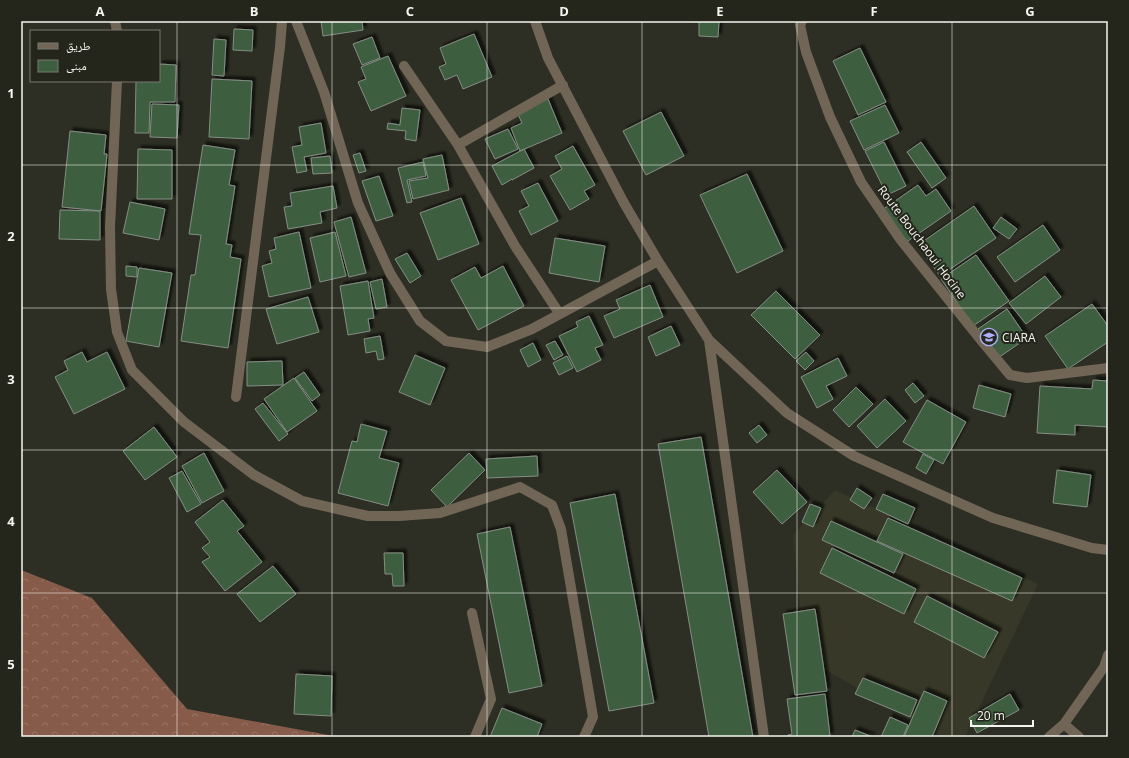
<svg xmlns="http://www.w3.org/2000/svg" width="1129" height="758" font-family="'Open Sans','Noto Naskh Arabic',sans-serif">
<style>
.built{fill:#373827}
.forest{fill:url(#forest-crowns)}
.building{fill:#3d5e3f;stroke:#848e84;filter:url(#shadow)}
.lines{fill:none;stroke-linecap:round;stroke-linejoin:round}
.minor{stroke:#716656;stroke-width:10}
.grid{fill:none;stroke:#f5f6ef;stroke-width:1;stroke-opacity:0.55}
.labels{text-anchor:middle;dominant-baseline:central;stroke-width:4;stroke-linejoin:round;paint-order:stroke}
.street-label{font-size:12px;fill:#f5f6ef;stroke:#24251b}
.poi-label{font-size:12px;fill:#f5f6ef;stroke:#24251b;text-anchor:start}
.neatline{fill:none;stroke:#f5f6ef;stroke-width:1.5}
.grid-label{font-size:13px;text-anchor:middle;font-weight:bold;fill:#f5f6ef}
</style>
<defs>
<pattern id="forest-crowns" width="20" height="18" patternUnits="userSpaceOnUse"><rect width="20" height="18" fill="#865b49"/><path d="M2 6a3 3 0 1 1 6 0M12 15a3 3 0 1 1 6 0" fill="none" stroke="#987364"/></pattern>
<filter id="shadow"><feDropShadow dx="3.5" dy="-3.5" stdDeviation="1" flood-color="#0009"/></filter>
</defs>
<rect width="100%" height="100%" fill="#2e2f24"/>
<path class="built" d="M835 490 1038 584 965 737H942L805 658 793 535Z"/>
<path class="forest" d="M21 570 92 598 187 709 339 737H21Z"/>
<path class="building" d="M321 21H362L363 30 323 36Z
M681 21H719L718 37 699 36V22Z
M234 29 253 30 252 51 233 50Z
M474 34 492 77 463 89 457 75 445 80 439 67 446 64 440 48Z
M372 37 380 58 362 65 353 44Z
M214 39 226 40 224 76 212 75Z
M860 48 886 102 858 115 833 61Z
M388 56 406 96 371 111 358 82 366 79 361 67Z
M159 64 176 65 175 102H150L149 133H135L136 81H159Z
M212 79 252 81 249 139 209 137Z
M548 99 562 133 520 151 511 128 522 123 517 112Z
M152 104 179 105 177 138 150 137Z
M885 105 899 133 864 150 850 121Z
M402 108 420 110 416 141 405 139 406 131 387 129 388 123 400 125Z
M661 112 684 156 646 175 623 131Z
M321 123 326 153 304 157 307 171 297 173 292 147 302 145 299 127Z
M508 129 518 149 495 159 485 139Z
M70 131 106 135 104 154H107L101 211 62 207Z
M884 142 906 186 887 195 865 151Z
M921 142 946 178 932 188 907 152Z
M203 145 235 150 229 185 235 186 226 244 232 245 230 257 241 259 228 348 181 341 191 275H195L201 235 189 234Z
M573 146 595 185 584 191 589 199 570 210 550 176 562 169 555 156Z
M138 149 172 150V199H137Z
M524 149 534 168 512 180V179L502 185 492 166Z
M360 153 366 171 359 173 353 155Z
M442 155 449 190 413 199 409 181 428 178 423 159Z
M330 156 332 173 313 174 311 158Z
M423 162 426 176 407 180 412 202 407 203 398 168Z
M747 174 783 251 737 273 700 195Z
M379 176 393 216 376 221 362 181Z
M538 183 558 221 531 235 519 211 529 206 521 191Z
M918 185 926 196 936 189 951 211 905 243 882 210Z
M333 186 337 208 320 212 322 223 288 229 284 207 292 206 290 193Z
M461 198 479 244 438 260 420 213Z
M130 202 165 209 159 240 123 233Z
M974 206 996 238 940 276 918 245Z
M60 210 100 211V240L59 239Z
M351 217 366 273 349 277 334 222Z
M1001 217 1017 229 1009 239 993 228Z
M1043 225 1060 250 1015 282 997 257Z
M299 232 311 288 269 297 262 266 272 263 269 251 276 249 274 238Z
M335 232 346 276 320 282 310 238Z
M555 238 605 246 599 282 549 273Z
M407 253 421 276 410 283 395 259Z
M976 255 1009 301 973 326 941 279Z
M126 266 137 267V277L126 276Z
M503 266 524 306 478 330 451 280 475 267 481 278Z
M139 268 172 273 159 347 126 341Z
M1045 276 1061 297 1026 324 1009 303Z
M382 279 387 307 376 309 370 282Z
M368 281 374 318 368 319 370 331 348 335 340 286Z
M650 285 663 317 614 338 604 316 620 309 616 300Z
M776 291 820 335 795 359 751 315Z
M308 297 319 332 277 344 266 309Z
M1092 304 1108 326V342L1068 369 1045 336Z
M1007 309 1027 338 998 358 978 329Z
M589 316 603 345 595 348 601 360 577 372 559 336 578 327 576 322Z
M671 326 680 345 656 356 648 337Z
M380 336 384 359 378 360 376 351 366 353 364 339Z
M555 341 563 355 554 360 546 345Z
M533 343 541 360 528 367 520 350Z
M82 352 87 362 107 352 125 389 74 414 55 377 68 370 64 361Z
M806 352 814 361 805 370 796 361Z
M415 355 445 368 430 405 399 392Z
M567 356 573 368 559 375 553 363Z
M838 358 847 376 826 386 833 399 817 408 801 377Z
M282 361 283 385 247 386V362Z
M304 372 320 395 312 401 295 378Z
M294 378 317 411 287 432 264 399Z
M1093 380 1108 381V427L1075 425V435L1037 433 1040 386 1092 389Z
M913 383 924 396 915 403 905 390Z
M979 385 1011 394 1005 417 973 408Z
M856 387 873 404 849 427 833 410Z
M885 399 906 421 877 448 857 426Z
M927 400 966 422 943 464 903 442Z
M263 403 288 434 279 441 255 409Z
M361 424 387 431 379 458 399 463 388 506 338 493 352 441 357 442Z
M759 425 767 435 757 443 749 433Z
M154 427 177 457 145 480 123 451Z
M701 437 753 737H709L658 444Z
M204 453 224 491 202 503 182 466Z
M469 453 485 470 447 507 431 490Z
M923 454 934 460 926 474 916 468Z
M537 456 538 476 487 478 486 459Z
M777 470 807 502 782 524 753 492Z
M1057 470 1091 475 1087 507 1053 503Z
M182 471 201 504 187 512 169 478Z
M857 488 872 498 864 509 850 500Z
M615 494 654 703 609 711 570 503Z
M883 494 915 508 908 524 876 509Z
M223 500 244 526 237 531 262 562 225 591 202 562 210 557 202 548 210 542 195 522Z
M810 504 821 508 813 527 802 522Z
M888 518 1022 578 1012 601 877 541Z
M831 521 903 554 894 573 822 540Z
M510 527 542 686 509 693 477 534Z
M832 548 916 589 904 614 820 573Z
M384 553H403L404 586H393L392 574H385Z
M273 566 296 594 260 622 237 594Z
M927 596 998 632 984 658 914 622Z
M815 609 827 691 795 695 783 614Z
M296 674 332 676 331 716 294 714Z
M863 678 917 700 910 717 855 694Z
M924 691 947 701 932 737H904Z
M825 694 830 736 820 737H788V735L792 734 787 699Z
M1010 694 1019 710 977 733 969 718Z
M502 708 542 724 537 737H490Z
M890 717 908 725 903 737H881Z
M855 730 873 737H852Z"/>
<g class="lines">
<path class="minor" d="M115 21 117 31
M296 21 324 92 358 203 390 273 420 321 446 341 487 347 532 329 658 261
M535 21 548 58 624 203 658 261 709 340 787 413 854 456 993 518 1092 548 1108 550
M802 21 800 25 806 52 830 117 861 182 900 239 980 339 1010 375 1027 378 1108 368
M404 66 458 145 515 246 559 313
M117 81 110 227 111 289 117 332 132 370 184 422 254 475 302 501 368 516H399L440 513 520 487 552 505 561 529 593 717 584 737
M458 145 563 85
M709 340 764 737
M236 397 280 47 282 21
M472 613 491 699 475 737
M1064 724 1079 737
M1049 737 1064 724 1104 667 1108 655"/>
</g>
<path class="grid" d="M177 21V737M332 21V737M487 21V737M642 21V737M797 21V737M952 21V737M21 165H1108M21 308H1108M21 450H1108M21 593H1108"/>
<defs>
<symbol id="school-ring" viewBox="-11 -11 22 22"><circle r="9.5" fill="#24251b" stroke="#adaffb" stroke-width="1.5"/><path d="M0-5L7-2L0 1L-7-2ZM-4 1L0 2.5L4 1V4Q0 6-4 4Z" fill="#adaffb"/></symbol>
</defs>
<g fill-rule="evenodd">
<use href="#school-ring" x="979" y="327" width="20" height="20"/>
</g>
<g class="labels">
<g class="street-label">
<text transform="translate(922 242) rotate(53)">Route Bouchaoui Hocine</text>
</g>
<g class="poi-label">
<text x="1002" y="337">CIARA</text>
</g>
</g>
<rect width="1129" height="758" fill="none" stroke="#24251b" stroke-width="44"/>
<rect x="30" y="30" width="130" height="52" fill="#24251b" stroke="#787970"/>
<rect x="38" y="43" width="20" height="6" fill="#716656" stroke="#787970"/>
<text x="66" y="50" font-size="12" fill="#f5f6ef">طريق</text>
<rect x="38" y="60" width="20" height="12" fill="#3d5e3f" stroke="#787970"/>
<text x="66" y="70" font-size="12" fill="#f5f6ef">مبنى</text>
<path d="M971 720v6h62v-6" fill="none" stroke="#f5f6ef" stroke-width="2"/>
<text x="977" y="720" font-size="12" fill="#f5f6ef" stroke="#24251b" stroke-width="3" paint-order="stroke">20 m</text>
<rect x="22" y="22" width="1085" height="714" class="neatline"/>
<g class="grid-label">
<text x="100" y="16">A</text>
<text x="254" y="16">B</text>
<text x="410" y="16">C</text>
<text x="564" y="16">D</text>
<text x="720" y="16">E</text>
<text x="874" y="16">F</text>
<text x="1030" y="16">G</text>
<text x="11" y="98">1</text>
<text x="11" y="241">2</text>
<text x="11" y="384">3</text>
<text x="11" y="526">4</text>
<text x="11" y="669">5</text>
</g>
</svg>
